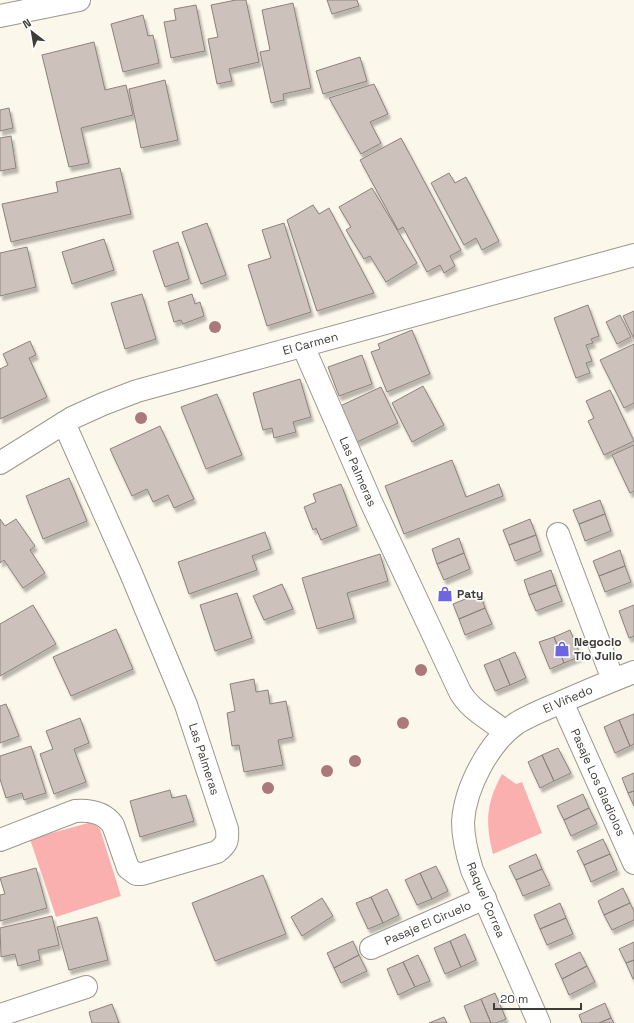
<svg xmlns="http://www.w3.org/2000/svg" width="634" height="1023" font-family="'Space Grotesk',sans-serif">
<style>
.green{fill:#fab0ae}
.building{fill:#cdc2bb;stroke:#8c827b;filter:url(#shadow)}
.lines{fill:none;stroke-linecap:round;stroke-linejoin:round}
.minor-casing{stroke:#9c978d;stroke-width:24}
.minor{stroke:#fff;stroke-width:22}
.tree{fill:#ab7979}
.labels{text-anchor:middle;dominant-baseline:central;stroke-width:3.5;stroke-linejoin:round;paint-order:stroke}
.street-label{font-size:12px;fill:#3e3c38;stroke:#fff}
.poi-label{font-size:12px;font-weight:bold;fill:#3e3c38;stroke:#fff;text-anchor:start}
</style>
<defs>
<filter id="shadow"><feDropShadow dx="2.5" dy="4.5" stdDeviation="1" flood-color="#0004"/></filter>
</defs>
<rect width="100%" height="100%" fill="#fcf7eb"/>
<path class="green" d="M502 774 516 784 522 782 542 833 493 854C485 823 486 803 502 774Z
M92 822 100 829 121 896 56 917 30 839Z"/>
<path class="building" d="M236 0H246L259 62 229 69 232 81 217 84 208 39 218 37 211 5Z
M327 0H357L359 6 332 14Z
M293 3 311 88 283 94 284 100 271 103 260 52 270 50 262 10Z
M196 5 205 51 171 58 164 22 176 20 174 9Z
M143 15 148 36 153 35 159 63 123 72 111 24Z
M94 42 105 90 126 85 133 115 81 128 89 163 69 167 42 55Z
M360 57 367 81 323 94 316 71Z
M165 80 178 140 141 148 129 89Z
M374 84 388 114 370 122 381 143 361 154 329 98Z
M9 108 13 128 0 131V110Z
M11 136 16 168 0 171V138Z
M401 138 461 250 450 256 455 266 444 273 440 265 427 272 403 227 398 230 360 160Z
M120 168 131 214 11 242 2 204 58 192 56 182Z
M449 173 455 183 466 177 499 241 482 250 476 238 464 245 431 183Z
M372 188 417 263 386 282 370 256 364 259 346 230 351 227 339 207Z
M313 205 319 214 329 208 374 293 317 311 287 220Z
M207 223 226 275 201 284 182 232Z
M284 223 311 312 267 326 248 265 271 258 262 230Z
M104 239 114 270 72 284 62 252Z
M178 242 189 279 165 287 153 251Z
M27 247 36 287 0 296V253Z
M142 294 156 339 125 349 111 303Z
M192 294 195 304 200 302 204 316 183 324 181 320 174 322 168 302Z
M588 305 599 336 591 339 593 343 586 345 592 361 586 363 590 373 576 378 554 318Z
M634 311V339L623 316Z
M620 315 631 337 617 344 606 322Z
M412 330 430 374 387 392 371 352 380 349 378 344Z
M30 341 36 355 29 358 47 397 0 419V369L8 365 3 354Z
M634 344V403L624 408 600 360Z
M362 355 372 384 339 396 328 367Z
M300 379 311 417 293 422 296 432 274 438 272 428 263 430 253 393Z
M423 386 444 425 412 442 392 403Z
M381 387 398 423 357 442 340 406Z
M610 390 634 441 604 455 588 421 594 418 586 401Z
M217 394 242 455 206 469 181 407Z
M160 426 194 499 174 508 168 495 153 502 147 489 132 496 110 449Z
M634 445V491L630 493 612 455Z
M452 460 466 497 499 484 503 496 404 534 385 486Z
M69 478 87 521 43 539 26 496Z
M341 484 357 526 321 540 316 528 313 530 304 507 316 502 313 494Z
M600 500 605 514 579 524 573 510Z
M605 514 611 531 585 541 579 524Z
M0 519 5 526 16 519 35 546 30 550 45 573 23 588 4 560 0 563Z
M530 519 536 535 509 545 503 530Z
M265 532 271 549 252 556 257 570 189 594 178 562Z
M536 535 541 551 515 561 509 545Z
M459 538 464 553 437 564 432 549Z
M620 550 625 566 599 576 593 561Z
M464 553 470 569 444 580 437 564Z
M380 554 388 581 347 593 354 618 317 629 302 578Z
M625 566 631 582 605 592 599 576Z
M551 570 556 585 529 595 524 580Z
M282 584 293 609 264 620 253 596Z
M556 585 562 601 536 611 529 595Z
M237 593 252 638 215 651 200 605Z
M480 593 485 608 459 619 453 604Z
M33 605 56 644 0 676V624Z
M634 605V636L629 638 619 611Z
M485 608 492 624 465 635 459 619Z
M116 629 133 669 71 696 53 657Z
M570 630 581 656 564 663 554 637Z
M554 637 564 663 550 669 539 642Z
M515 652 526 678 510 685 499 659Z
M499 659 510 685 495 691 484 665Z
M254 679 256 692 268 690 270 704 286 701 293 737 278 740 283 765 244 772 239 745 232 746 227 713 235 711 230 684Z
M6 704 19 736 0 743V706Z
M634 714V744L630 746 619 720Z
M80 718 89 743 74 749 86 782 54 794 40 754 53 749 46 731Z
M619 720 630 746 615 753 604 727Z
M31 746 46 793 24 800 22 793 6 798 0 779V756Z
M558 748 571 773 554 781 542 755Z
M542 755 554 781 540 788 528 762Z
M634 773V791L628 793 622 778Z
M170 790 172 798 186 795 194 821 140 837 130 801Z
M634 791V806L628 793Z
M583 794 589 808 564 820 557 806Z
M589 808 597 824 571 836 564 820Z
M603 839 610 854 584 865 577 851Z
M536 854 542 869 516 880 509 866Z
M610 854 617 870 591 882 584 865Z
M436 866 448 891 432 899 420 873Z
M36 868 47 908 0 921V895L5 894 0 878Z
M542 869 550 885 523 896 516 880Z
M420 873 432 899 417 905 405 880Z
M263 875 286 934 215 961 192 903Z
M623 888 630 903 604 915 598 901Z
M387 889 399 915 383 923 371 897Z
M371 897 383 923 368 929 356 903Z
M322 898 333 916 302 936 291 917Z
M560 903 566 918 540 929 534 915Z
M630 903 634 911V920L612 930 604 915Z
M52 916 59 945 38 950 40 960 18 966 15 954 1 957 0 928Z
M97 917 108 960 69 970 57 927Z
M566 918 573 934 547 945 540 929Z
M465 934 476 960 461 967 450 941Z
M353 941 359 955 334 968 327 953Z
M450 941 461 967 445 974 434 948Z
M634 942V960L626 963 619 949Z
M580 952 587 966 562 979 555 964Z
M359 955 367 971 341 983 334 968Z
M418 955 430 981 415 987 403 962Z
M634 960V979H633L626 963Z
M403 962 415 987 398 995 387 969Z
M587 966 595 982 569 995 562 979Z
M495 993 506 1019 496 1023H491L481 999Z
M481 999 491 1023H471L464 1006Z
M605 1003 611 1018 599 1023H582L579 1015Z
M112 1004 119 1023H92L89 1012Z
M444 1017 447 1023H429Z
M611 1018 614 1023H599Z"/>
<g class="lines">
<defs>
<g id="minor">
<path d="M0 16 79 0"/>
<path id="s1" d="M303 346 371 502 460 692C471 711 489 718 505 732"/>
<path id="s2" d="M0 463 72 418 103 404 137 391 634 255"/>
<path d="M558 534 613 680"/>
<path id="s3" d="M562 702 634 863"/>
<path d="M0 840 75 811C90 810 104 812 113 825L128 868 136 874H142L217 852C227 844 228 841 227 829L186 705 130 571 64 423"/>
<path id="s4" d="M371 948 485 898"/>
<path d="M0 1015 86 987"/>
<path id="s5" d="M539 1023 472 870C467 854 463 838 463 822 465 788 489 742 517 723 532 714 548 708 564 701 587 691 611 681 634 672"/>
</g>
</defs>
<use href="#minor" class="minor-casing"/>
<use href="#minor" class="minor"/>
</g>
<g class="tree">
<circle cx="215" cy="327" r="6"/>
<circle cx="141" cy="418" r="6"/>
<circle cx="421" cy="670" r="6"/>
<circle cx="403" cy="723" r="6"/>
<circle cx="355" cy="761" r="6"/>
<circle cx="327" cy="771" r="6"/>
<circle cx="268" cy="788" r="6"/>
</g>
<defs>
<symbol id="shop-bare" viewBox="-9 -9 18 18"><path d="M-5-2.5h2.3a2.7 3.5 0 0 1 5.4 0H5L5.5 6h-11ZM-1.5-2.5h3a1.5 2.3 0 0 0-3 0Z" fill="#6e65e0" stroke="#fff" stroke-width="2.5" paint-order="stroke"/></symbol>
</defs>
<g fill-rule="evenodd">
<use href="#shop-bare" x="434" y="583" width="22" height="22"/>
<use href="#shop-bare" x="551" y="638" width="22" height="22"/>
</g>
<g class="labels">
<g class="street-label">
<text stroke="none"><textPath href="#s2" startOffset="335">El Carmen</textPath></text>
<text stroke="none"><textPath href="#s1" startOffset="137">Las Palmeras</textPath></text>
<text stroke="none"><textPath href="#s5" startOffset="388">El Viñedo</textPath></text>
<text transform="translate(204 759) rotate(72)">Las Palmeras</text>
<text stroke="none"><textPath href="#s3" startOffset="88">Pasaje Los Gladiolos</textPath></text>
<text transform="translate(486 900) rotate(67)">Raquel Correa</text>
<text stroke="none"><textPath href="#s4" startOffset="62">Pasaje El Ciruelo</textPath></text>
</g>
<g class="poi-label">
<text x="457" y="594">Paty</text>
<text x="574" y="642">Negocio<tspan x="574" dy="14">Tio Julio</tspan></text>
</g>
</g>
<g transform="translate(32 32) rotate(329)" stroke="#ffffff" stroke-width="3" paint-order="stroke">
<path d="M0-3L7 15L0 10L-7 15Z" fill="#3e3c38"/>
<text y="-6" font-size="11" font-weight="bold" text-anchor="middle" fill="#3e3c38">N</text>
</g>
<path d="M494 1003v6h87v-6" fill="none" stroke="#3e3c38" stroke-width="2"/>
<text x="500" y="1003" font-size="12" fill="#3e3c38" stroke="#ffffff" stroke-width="3" paint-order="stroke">20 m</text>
</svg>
